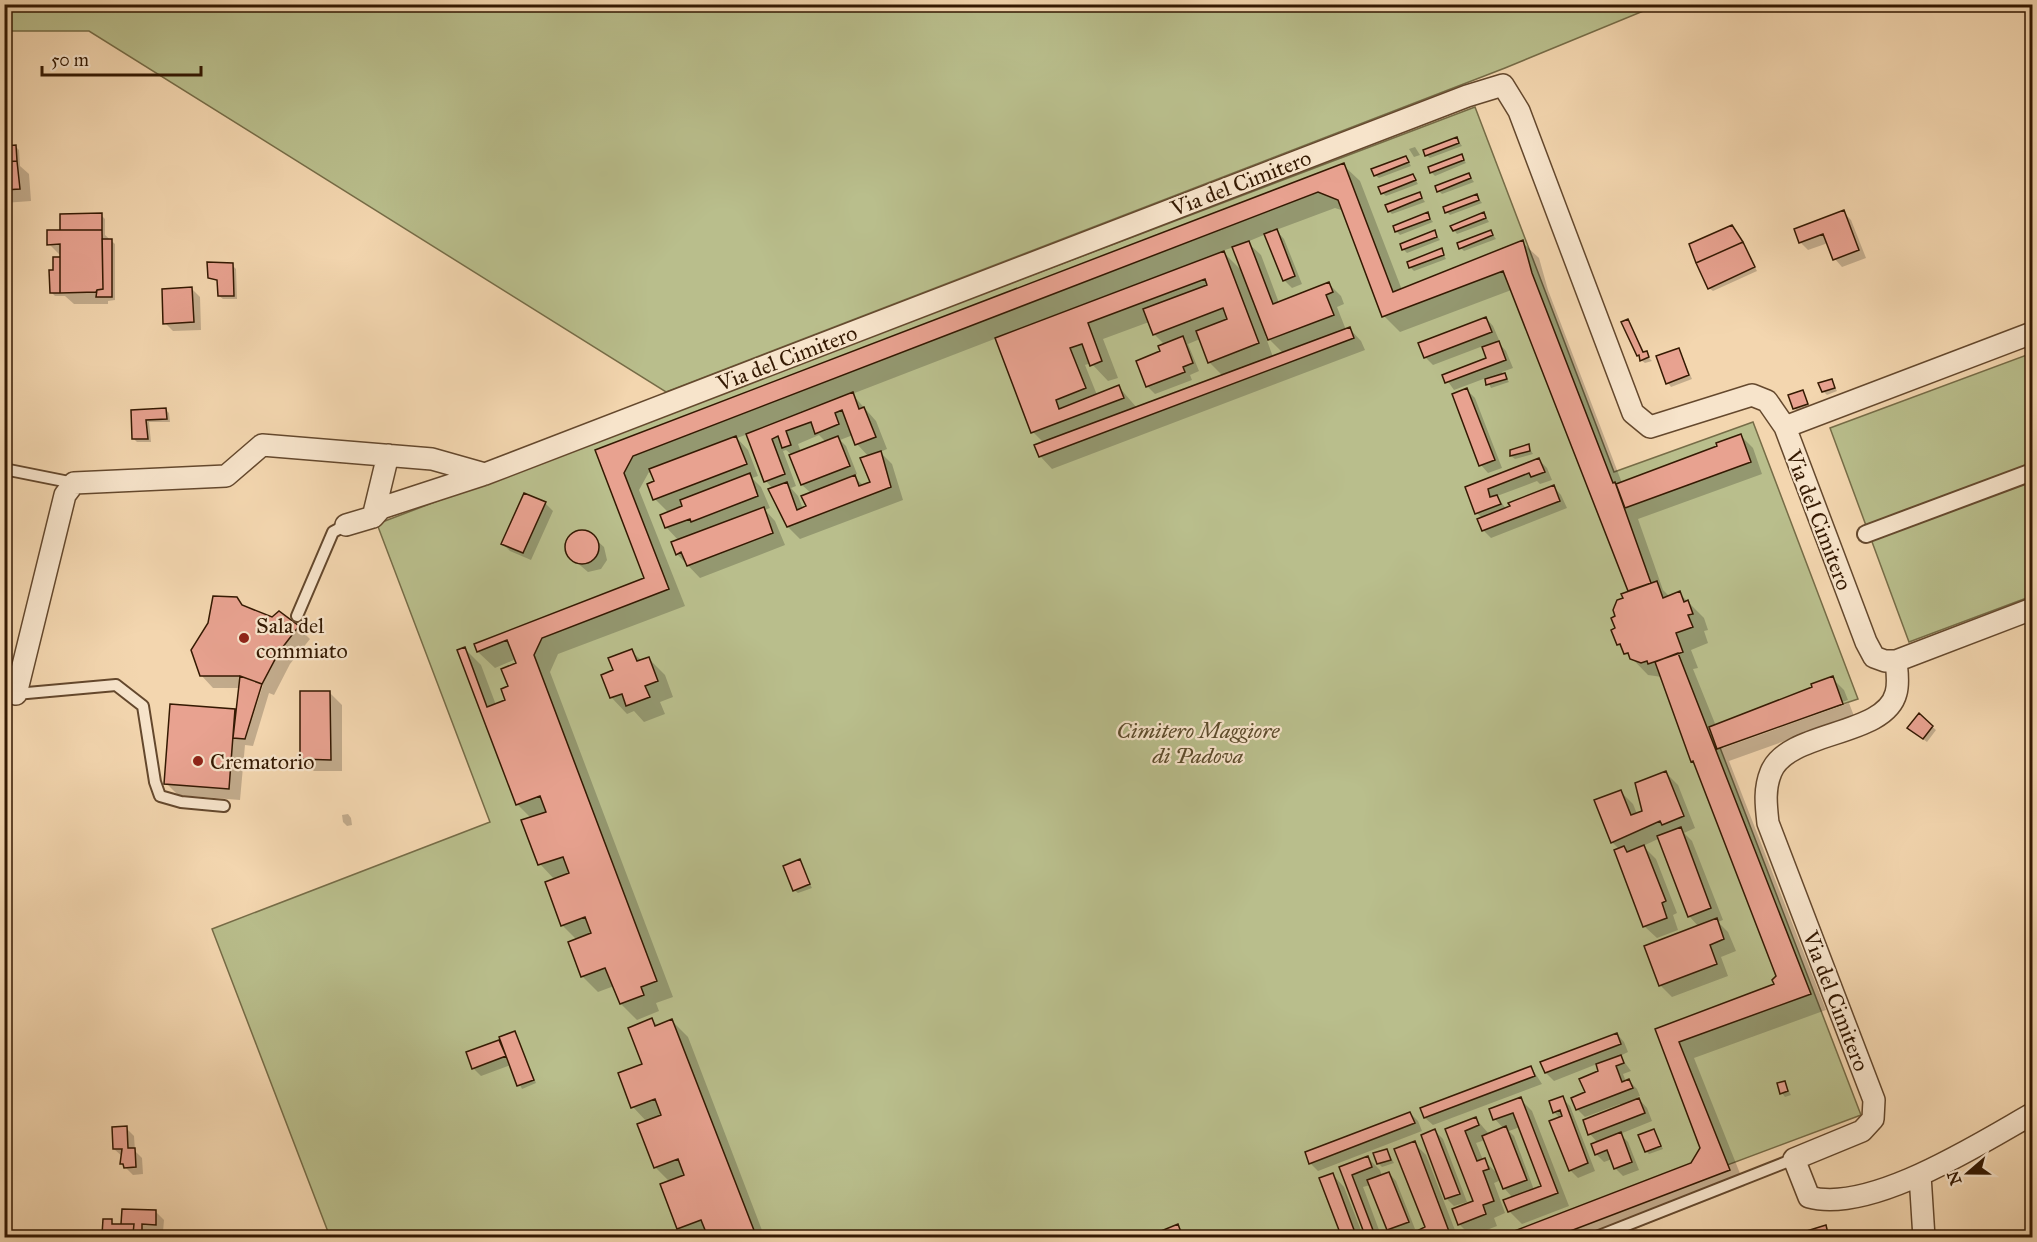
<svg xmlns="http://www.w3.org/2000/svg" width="2037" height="1242" font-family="'IM FELL Great Primer',serif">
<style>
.green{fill:#b9be8c;stroke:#766c47;stroke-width:1.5}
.shadow{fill:#0003;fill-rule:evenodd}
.building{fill:#e8a290;stroke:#341902;stroke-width:1.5}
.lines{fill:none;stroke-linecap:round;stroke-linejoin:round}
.service-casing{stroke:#64482d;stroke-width:14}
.pedestrian-casing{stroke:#64482d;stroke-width:20}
.minor-casing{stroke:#64482d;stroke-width:24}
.service{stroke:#f7e4cb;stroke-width:10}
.pedestrian{stroke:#f7e4cb;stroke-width:16}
.minor{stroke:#f7e4cb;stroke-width:21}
.poi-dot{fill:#8f2418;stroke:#f7e4cb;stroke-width:2}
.labels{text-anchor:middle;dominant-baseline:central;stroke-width:4.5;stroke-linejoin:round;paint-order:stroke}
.street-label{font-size:22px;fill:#341902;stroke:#f7e4cb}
.poi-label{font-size:22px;fill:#341902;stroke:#f7e4cb;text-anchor:start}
.park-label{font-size:22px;font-style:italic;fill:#5c4b2b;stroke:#f7e4cb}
</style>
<rect width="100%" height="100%" fill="#f3d6af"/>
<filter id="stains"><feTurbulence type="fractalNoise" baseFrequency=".00333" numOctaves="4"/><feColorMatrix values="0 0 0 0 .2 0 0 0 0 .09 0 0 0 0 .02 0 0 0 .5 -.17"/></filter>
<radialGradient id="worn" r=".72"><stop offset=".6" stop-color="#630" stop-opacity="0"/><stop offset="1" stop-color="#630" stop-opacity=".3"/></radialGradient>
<path class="green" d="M5 4H1658V5L1505 68 666 392 89 31H5Z
M1475 107 1614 472 1753 422 1858 699 1719 745 1861 1115 1535 1237H330L212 929 490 822 377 524Z
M2032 353V596L1909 642 1830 428Z"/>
<path class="shadow" d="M1457 139 1462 146 1430 158 1426 155Z
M15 146 19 150 20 166 29 174 31 201 4 203V147Z
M1415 147 1420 155 1414 157 1409 149Z
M1461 156 1466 163 1435 176 1431 172Z
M1406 157 1411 166 1379 178 1375 175Z
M1343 165 1360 181 1402 290 1522 242 1539 258 1548 290 1622 483 1719 447 1741 436 1753 448 1762 474 1638 519 1663 590 1670 597 1679 593 1704 618 1708 630 1704 631 1708 643 1691 650 1698 668 1693 669 1716 726 1814 688 1832 678 1844 690 1848 700 1723 745V748L1849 703 1854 716 1729 761 1826 1010 1694 1058 1745 1186 1612 1238H1501L1692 1165 1702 1148 1657 1030 1776 985 1777 977 1662 677 1648 675 1618 644V601L1630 592 1514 289 1400 332 1384 316 1344 211 1335 208 1276 230 1284 239 1302 284 1292 288 1284 280 1266 234 1247 242 1261 255 1279 303 1329 284 1341 296 1344 304 1337 307 1346 330 1349 328 1361 341 1365 350 1052 469 1040 456 1044 443 1033 432 997 338 852 394 876 421 887 449 880 452 892 464 903 500 800 539 788 527 771 490 773 489 766 481 748 434 737 438 748 450 758 476 752 478 761 487 770 508 765 510 775 521 785 545 700 578 677 554 679 541 666 527 669 513 655 499 656 482 649 472 639 490 685 606 558 654 550 672 673 997 656 1003 659 1011 637 1020 621 1004 614 986 598 992 582 976 577 940 563 926 547 883 555 880 540 864 531 818 517 804 465 649 481 665 496 705 507 701 518 664 516 659 495 668 478 652 476 645 646 579 597 451ZM1234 247 1244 273 1222 251ZM1149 322 1154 334 1165 345 1147 386 1155 394 1192 380 1190 375 1199 371 1188 344 1200 339 1209 362 1223 376 1137 408 1119 387 1097 395 1085 365 1091 363 1108 381 1118 378 1103 339ZM1265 335 1283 353 1273 357ZM819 435 826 442 801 452 798 444ZM853 435 857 444 869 457 871 483 864 486 853 476 857 474 846 446 840 440ZM786 450 792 455 802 485 812 494 807 507 803 509 798 496 791 488 796 486 783 451Z
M1469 175 1474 182 1442 194 1439 191Z
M1413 176 1418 184 1386 196 1382 193Z
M1419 193 1425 202 1392 214 1389 211Z
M1477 196 1482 203 1450 215 1447 212Z
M1843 212 1851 220 1866 258 1842 267 1835 259 1828 243 1808 250 1800 242Z
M1427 214 1433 222 1400 235 1396 231Z
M1484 214 1489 222 1457 234 1454 230Z
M101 215 105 219V235L115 244V300L108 301V304H74L65 296H55L51 292 55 272 63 258 49 244 64 231Z
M1735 230 1757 271 1713 291 1709 288Z
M1434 232 1440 240 1407 253 1403 249Z
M1491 232 1496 239 1464 251 1461 248Z
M1441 250 1446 259 1414 271 1410 267Z
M232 265 236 269 237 299H223L219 296V282L209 277Z
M192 289 200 297 201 330 173 331 165 323Z
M1486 318 1493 326 1499 340 1497 341 1506 351 1513 368 1502 372 1509 382 1491 388 1486 378 1454 390 1444 376 1488 359 1483 346 1433 365 1425 357Z
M1628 320 1645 354 1652 361 1645 363 1641 360Z
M1679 349 1692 379 1671 387 1668 383Z
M1831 380 1837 391 1827 395 1823 391Z
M1467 390 1475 398 1502 468 1488 473 1481 465Z
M1803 392 1810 407 1798 412 1794 408Z
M166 410 169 413 170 422H149L151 442H137L134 439 133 411Z
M1528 446 1533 454 1515 459 1511 456V451Z
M1539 460 1547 468 1552 480 1540 484 1537 481 1497 496 1506 509 1554 487 1561 495 1567 508 1491 538 1483 530 1482 518 1477 513 1467 488Z
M545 503 553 511 531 560 510 551 502 543Z
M587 532 604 547 607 560 601 569 588 572 568 555 567 545 574 534Z
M236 599 245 608 298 627 310 639 290 664 274 695 269 693 253 746 245 745 240 800 178 795 166 783 234 711 237 713 240 688H213L201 675ZM260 684 263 685 246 738V730Z
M631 651 642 661 648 658 665 675 673 697 660 702 665 714 644 722 634 711 627 714 611 697 615 671Z
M330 693 342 705V771H314L301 759Z
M1919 715 1936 730 1927 742 1912 731Z
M1666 773 1678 785 1695 828 1684 833 1692 841 1723 920 1718 922 1728 932 1736 951 1721 957 1728 976 1672 997 1660 985 1699 927 1689 916 1660 838 1643 846 1656 859 1677 913 1673 915 1678 930 1657 938 1644 926 1619 849 1612 842 1621 792 1633 804 1637 814 1644 812Z
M348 814 351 818 352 825 347 826 343 822 342 815Z
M799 861 812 888 798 893 794 890Z
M652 1020 658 1026 672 1021 688 1037 765 1238H688L678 1228 670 1182 655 1167 647 1122 633 1107Z
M515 1033 536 1083 522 1089 511 1065 481 1076 473 1068 499 1041 503 1046Z
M1617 1034 1624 1042 1628 1052 1620 1056 1631 1071 1623 1074 1626 1082 1629 1081 1637 1089 1640 1096 1637 1097 1647 1108 1652 1121 1620 1134 1628 1142 1639 1170 1623 1176 1615 1168 1612 1159 1604 1162 1596 1154 1598 1143 1590 1134 1584 1120 1621 1106 1620 1104 1585 1117 1577 1109 1600 1072 1597 1064 1554 1081 1546 1073 1542 1063Z
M1531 1067 1542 1084 1433 1125 1425 1118Z
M1784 1082 1791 1095 1785 1097 1782 1093Z
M1562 1098 1570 1106 1595 1171 1578 1178 1570 1170 1560 1118 1554 1112Z
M1520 1099 1532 1111 1569 1206 1522 1224 1509 1211 1513 1198 1504 1188 1501 1180 1494 1183 1505 1213 1494 1218 1497 1226 1471 1236 1459 1224 1475 1202 1447 1130 1476 1119 1489 1134 1504 1129 1495 1119 1491 1110ZM1520 1127 1543 1186 1534 1190 1514 1136 1509 1131ZM1485 1140 1498 1174 1483 1160 1476 1143Z
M1410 1113 1418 1121 1422 1131 1318 1171 1310 1163Z
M126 1128 134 1136 135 1151 142 1158 143 1174 133 1175 122 1164 123 1157 114 1149Z
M1435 1131 1443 1139 1467 1202 1454 1206 1447 1199 1423 1136Z
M1654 1131 1663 1149 1649 1154 1646 1151Z
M1414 1143 1426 1155 1458 1238H1405L1427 1228Z
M1387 1150 1394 1163 1382 1167 1378 1163Z
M1367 1157 1380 1170 1382 1176 1389 1173 1396 1181 1415 1229 1396 1237 1388 1229 1370 1185 1363 1187 1382 1238H1367L1340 1168Z
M1332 1174 1344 1187 1364 1238H1344Z
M156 1212 164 1220 163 1232H153V1237L147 1238 141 1232 142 1238H107L104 1235 111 1221 114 1224 125 1226Z
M1178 1226 1189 1238H1148Z
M1825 1227 1834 1238H1803Z"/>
<path class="building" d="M1457 137 1459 143 1425 156 1423 150Z
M16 145 17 161 4 162V146Z
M1462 154 1464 160 1430 173 1428 167Z
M1406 156 1409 162 1374 176 1371 169Z
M17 161 20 189 4 190V162Z
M1344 163 1393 292 1523 240 1532 273 1613 483 1615 482 1651 583 1628 591 1503 271 1382 317 1338 200 1318 192 633 456 624 473 669 589 542 638 534 655 657 981 641 987 644 995 620 1004 605 968 581 977 568 942 591 933 585 917 561 926 545 882 569 873 563 857 538 865 521 820 546 812 540 796 516 805 457 650 465 647 487 707 505 700 501 689 508 686 501 669 516 663 507 640 477 652 474 644 644 578 595 450Z
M1469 173 1471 178 1437 192 1435 186Z
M1413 174 1416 180 1381 194 1378 187Z
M1420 192 1422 198 1388 212 1385 205Z
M1477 194 1479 200 1445 213 1443 207Z
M1844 210 1859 250 1833 260 1823 234 1799 243 1794 229Z
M1428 212 1430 219 1395 232 1393 226Z
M1484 212 1486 218 1453 231 1450 226Z
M102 213V230H60V214Z
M1732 225 1743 242 1696 263 1689 244Z
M1277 229 1295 276 1283 281 1264 234Z
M47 230H102L103 289 97 290 96 292 60 293V244L47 245Z
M1435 230 1437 237 1402 250 1400 244Z
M1491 230 1493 235 1459 249 1457 243Z
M102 239H112V297H96L97 290 103 289Z
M1249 241 1273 304 1329 282 1333 292 1326 295 1334 315 1268 340 1232 247Z
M1743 242 1755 267 1708 289 1696 263Z
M1442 248 1444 255 1409 268 1407 262Z
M1224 251 1259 343 1208 363 1196 331 1227 319 1223 308 1153 335 1143 309 1207 285 1205 279 1088 323 1102 361 1090 366 1082 344 1070 348 1086 388 1056 400 1059 409 1119 385 1124 398 1031 433 995 338Z
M53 257H60V293H50L49 270H53Z
M207 262 233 263 234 296H218L217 280 208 278Z
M192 287 194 322 163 324 162 289Z
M1486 317 1492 332 1424 358 1418 343Z
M1628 319 1643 352 1647 351 1649 357 1640 361 1639 355 1637 356 1621 322Z
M1350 327 1354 338 1039 457 1034 445Z
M1183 336 1193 363 1183 367 1185 372 1146 387 1136 361 1160 351 1158 346Z
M1499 341 1506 360 1445 383 1442 375 1486 358 1482 347Z
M1679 348 1689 375 1666 384 1656 356Z
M1505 373 1507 379 1486 385 1485 379Z
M1832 379 1835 388 1822 392 1818 383Z
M1467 388 1495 460 1479 466 1452 394Z
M1803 390 1808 404 1793 409 1788 395Z
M853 392 859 409 864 407 876 437 855 445 842 410 835 413 839 424 815 434 811 422 786 431 791 445 782 448 778 436 772 439 785 474 764 482 746 434Z
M166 408 167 419 146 420 148 439H132L131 410Z
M1741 434 1751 462 1625 508 1616 484 1717 446 1716 443Z
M736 436 747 464 653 500 647 484 654 481 649 469Z
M838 436 850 466 801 485 789 455Z
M1529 444 1530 451 1510 456V450Z
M881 451 891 487 787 527 768 489 787 482 797 510 806 506 801 496 855 475 859 486 870 482 860 458Z
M1539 458 1545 472 1531 477 1529 473 1488 489 1490 497 1497 495 1501 504 1475 514 1465 487Z
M750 473 758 496 691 522 690 519 665 528 660 515 682 506 680 500Z
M1554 485 1560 501 1482 531 1477 519 1510 506 1508 503Z
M524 493 546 502 523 553 501 544Z
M764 507 773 533 687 566 681 552 676 555 671 542Z
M565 547a17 17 0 1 1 34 0a17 17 0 1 1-34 0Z
M1657 581 1663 598 1680 591 1684 602 1688 600 1693 614 1688 615 1693 627 1676 633 1683 652 1648 664 1647 661 1641 663 1630 659 1628 653 1624 654 1620 644 1617 645 1611 630 1615 628 1611 618 1615 616 1613 610 1617 600 1623 598 1621 594Z
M213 596 237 597 242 605 272 617 279 611 299 626 279 652 262 684 240 676H200L191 650 208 623Z
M632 649 637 661 649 657 658 681 645 686 650 697 626 706 622 694 610 698 601 675 613 670 608 658Z
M1678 653 1811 994 1679 1042 1730 1170 1552 1238H1496L1691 1163 1700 1148 1655 1029 1774 984 1772 980 1776 976 1693 761 1691 762 1655 662Z
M240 676 262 684 245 739 233 738Z
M1833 676 1843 704 1717 749 1709 727 1812 687 1811 684Z
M300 691H330L331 760 300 759Z
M170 704 235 709 229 789 164 784Z
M1919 713 1933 726 1923 739 1907 728Z
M1666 771 1684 816 1662 825 1660 821 1611 843 1594 800 1621 790 1631 815 1642 811 1635 783Z
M1681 827 1711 908 1688 917 1657 836Z
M1644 845 1666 901 1662 903 1667 918 1643 927 1614 850 1624 846 1627 852Z
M800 859 810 884 793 891 783 866Z
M1717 918 1724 939 1710 945 1717 964 1659 986 1644 946Z
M652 1018 655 1026 672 1019 757 1238H701L707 1235 701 1220 677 1229 660 1184 684 1175 678 1159 654 1168 637 1124 661 1115 655 1099 631 1108 618 1073 642 1064 628 1028Z
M515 1031 534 1080 517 1086 499 1037Z
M1617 1033 1621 1044 1545 1073 1540 1062Z
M499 1040 506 1056 472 1069 466 1052Z
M1621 1055 1624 1063 1616 1066 1622 1082 1629 1079 1633 1088 1576 1110 1571 1098 1585 1092 1579 1079 1598 1071 1596 1064Z
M1531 1066 1535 1076 1424 1118 1420 1108Z
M1785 1081 1788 1091 1780 1094 1777 1083Z
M1563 1096 1588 1163 1569 1171 1549 1121 1562 1116 1560 1110 1553 1113 1549 1101Z
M1521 1097 1558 1193 1508 1212 1503 1200 1541 1186 1513 1113 1493 1120 1489 1109Z
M1639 1098 1645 1113 1588 1135 1583 1120Z
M1410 1112 1415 1123 1309 1164 1305 1152Z
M1476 1117 1479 1125 1465 1131 1477 1161 1485 1158 1489 1169 1483 1171 1494 1201 1483 1205 1486 1214 1458 1225 1452 1209 1473 1201 1445 1129Z
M127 1126 128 1148H135L136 1167 124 1168 123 1164H120L122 1149H113L112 1127Z
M1506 1126 1527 1180 1503 1189 1482 1136Z
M1435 1129 1460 1194 1445 1199 1421 1135Z
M1654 1129 1661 1146 1645 1152 1638 1135Z
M1621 1132 1632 1162 1614 1169 1607 1150 1595 1155 1591 1144Z
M1415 1141 1450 1234 1441 1238H1403L1425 1227 1394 1149Z
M1387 1149 1391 1160 1377 1164 1373 1153Z
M1368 1156 1372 1167 1352 1175 1376 1238H1366L1339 1167Z
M1389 1172 1409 1222 1387 1230 1367 1180Z
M1333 1173 1357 1238H1342L1319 1178Z
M122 1209 156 1210V1225L142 1224V1234H133L134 1224H121Z
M103 1219H112V1224H134L133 1234H142L141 1238 102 1235Z
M1178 1224 1183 1238H1144Z
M1826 1225 1829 1238H1801L1800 1233Z"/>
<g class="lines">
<defs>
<path id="service" d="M4 469 74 483
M297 616 333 532 346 525
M16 694 116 685 143 706 155 782 160 796 181 802 224 806
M1594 1238 1794 1159"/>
<path id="pedestrian" d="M1866 534 2032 472"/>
<path id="minor" d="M2032 333 1785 427 1866 642 1874 657 1885 661H1896L2032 609
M373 517 388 455
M346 525 373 517 381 508 485 474 1467 96 1503 85 1519 111 1633 413 1650 427 1752 395 1767 401 1785 427
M1896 661C1897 671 1899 683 1896 693 1885 737 1788 730 1771 772 1764 789 1766 805 1768 823L1874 1100 1873 1119 1862 1131 1794 1159 1809 1197C1870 1214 1979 1144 2032 1114
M16 694 65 495 74 483 226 476 262 445 432 459 485 474
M1920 1175 1924 1238"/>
</defs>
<use href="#service" class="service-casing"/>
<use href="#pedestrian" class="pedestrian-casing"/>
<use href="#minor" class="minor-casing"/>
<use href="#service" class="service"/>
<use href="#pedestrian" class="pedestrian"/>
<use href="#minor" class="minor"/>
</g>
<g class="poi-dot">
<circle cx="244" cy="638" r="6"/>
<circle cx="198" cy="761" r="6"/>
</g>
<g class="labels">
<g class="street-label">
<text transform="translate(1241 183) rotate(-21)">Via del Cimitero</text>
<text transform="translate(787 358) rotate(-21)">Via del Cimitero</text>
<text transform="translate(1819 520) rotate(69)">Via del Cimitero</text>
<text transform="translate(1836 1001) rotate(69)">Via del Cimitero</text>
</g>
<g class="poi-label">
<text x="256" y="625">Sala del<tspan x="256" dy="25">commiato</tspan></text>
<text x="210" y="761">Crematorio</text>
</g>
<g class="park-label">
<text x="1198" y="730">Cimitero Maggiore<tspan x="1198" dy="25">di Padova</tspan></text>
</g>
</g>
<rect width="2037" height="1242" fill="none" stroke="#f3d6af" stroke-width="24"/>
<rect x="6" y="6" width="2025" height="1230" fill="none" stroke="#341902" stroke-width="3"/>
<rect x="12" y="12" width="2013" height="1218" fill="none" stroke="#341902" stroke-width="1.5"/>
<g transform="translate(1968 1173) rotate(250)" stroke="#f7e4cb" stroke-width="4.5" paint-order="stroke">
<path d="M0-4.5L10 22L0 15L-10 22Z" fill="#341902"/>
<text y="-9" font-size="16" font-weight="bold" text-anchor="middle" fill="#341902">N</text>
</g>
<path d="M42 66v9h159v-9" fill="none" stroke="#341902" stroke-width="3"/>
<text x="51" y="66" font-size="18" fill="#341902" stroke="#f7e4cb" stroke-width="4.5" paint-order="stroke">50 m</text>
<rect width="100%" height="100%" filter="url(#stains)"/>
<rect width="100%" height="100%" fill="url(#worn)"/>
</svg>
